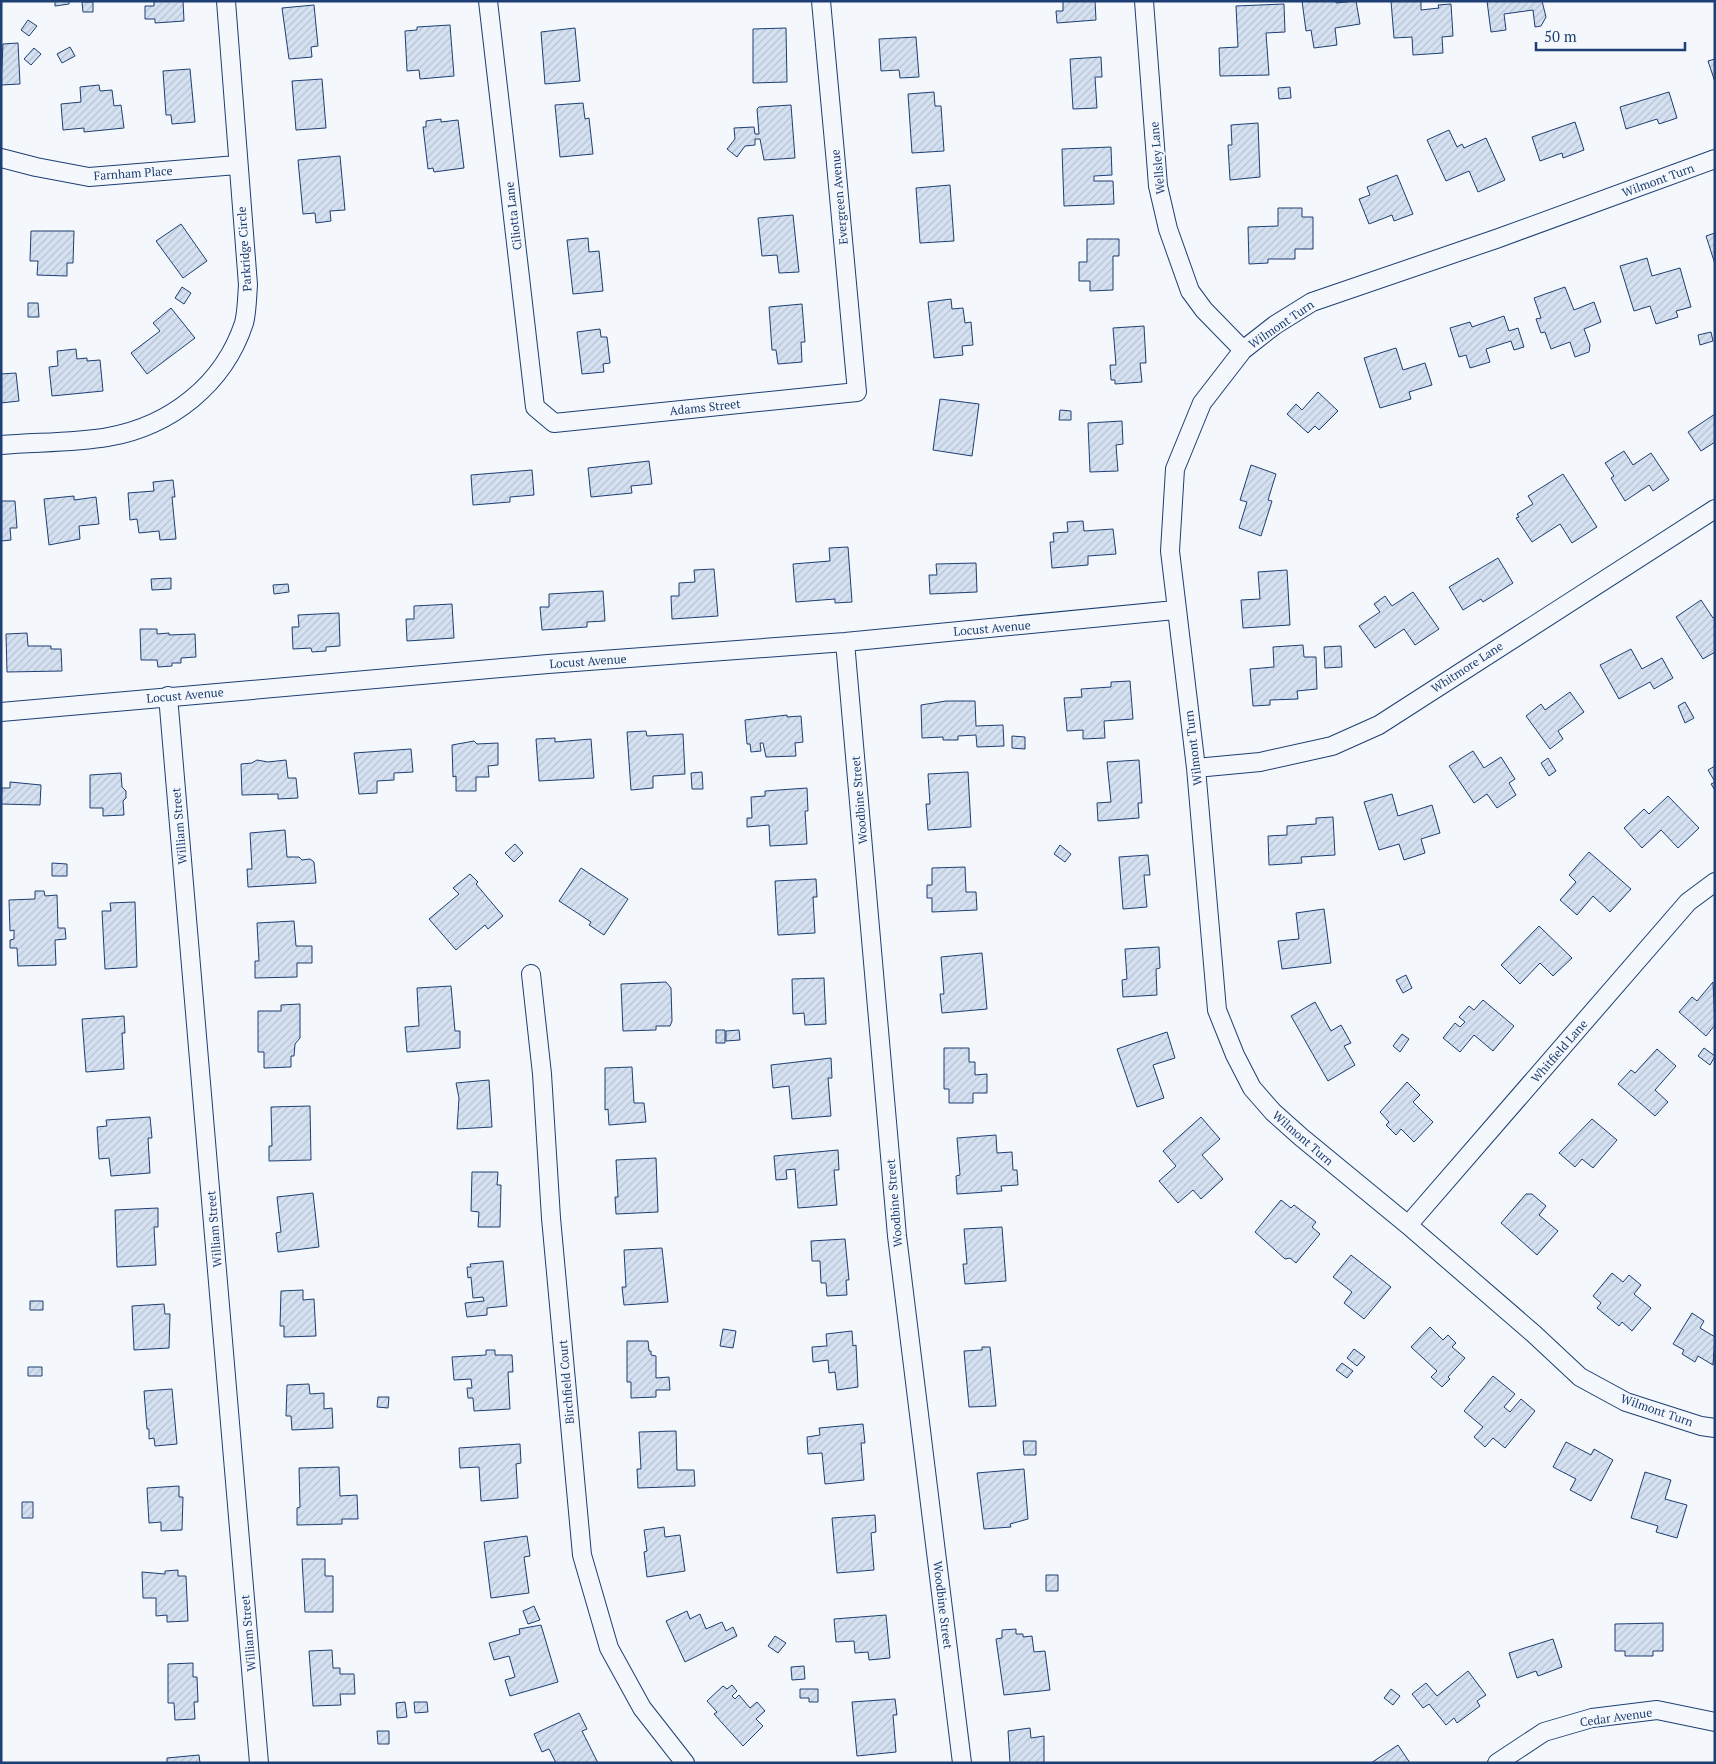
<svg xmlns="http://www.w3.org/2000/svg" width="1716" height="1764" font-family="'PT Serif',serif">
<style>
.building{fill:url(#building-hatch);stroke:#1d3f73}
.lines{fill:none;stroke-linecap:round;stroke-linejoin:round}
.minor-casing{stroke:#1d3f73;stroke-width:20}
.minor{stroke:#f4f7fb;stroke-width:18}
.labels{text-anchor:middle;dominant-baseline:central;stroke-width:4;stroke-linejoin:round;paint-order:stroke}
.street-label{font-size:12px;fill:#1d3f73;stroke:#f4f7fb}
</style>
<defs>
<pattern id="building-hatch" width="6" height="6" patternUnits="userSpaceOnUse" patternTransform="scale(1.25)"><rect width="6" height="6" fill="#d5e0f0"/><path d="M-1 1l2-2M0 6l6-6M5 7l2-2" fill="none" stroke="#b6c1d1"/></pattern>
</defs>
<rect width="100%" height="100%" fill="#f4f7fb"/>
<path class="building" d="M55 1H69V4L55 6Z
M154 1H183L184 21 155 23V19H145V6H154Z
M1063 1H1095L1096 20 1057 23 1056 11H1063Z
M1302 1H1336V3L1356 1 1360 24 1335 28 1337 45 1314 48 1311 30 1306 31Z
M1391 1H1421V10L1439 8 1438 5 1451 4 1453 36 1442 37 1443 53 1413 55 1412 37 1394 38Z
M1487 1H1542L1546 17 1541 26 1535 27 1533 10 1504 14 1506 30 1491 32Z
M82 2H93V12H83Z
M1284 4 1285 32 1266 33 1269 75 1220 76 1219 48 1238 47 1236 6Z
M314 5 318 46 311 47 312 57 289 59 282 8Z
M28 20 37 26 29 36 21 30Z
M450 25 454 76 420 79 419 70 407 71 405 31 417 30V27Z
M575 28 580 81 545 84 541 32Z
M786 28 787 82 753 83V29Z
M916 37 919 77 900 78 899 70 881 71 879 39Z
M18 43 20 84 1 85 3 44Z
M70 47 75 56 62 63 57 54Z
M34 48 41 54 31 65 24 59Z
M1101 57 1102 77H1095L1097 108 1073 109 1070 59Z
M1715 59V82L1708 61Z
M190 69 195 122 172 124 171 115H166L163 71Z
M322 79 326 128 296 130 292 81Z
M99 85 100 91 112 90 114 106 121 105 124 128 84 132V128L63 130 61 104 81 102 80 87Z
M1290 87 1291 98 1279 99 1278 88Z
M934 92 935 106H941L944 151 912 153 908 94Z
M1669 92 1677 118 1659 124 1657 119 1626 129 1620 107Z
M583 103 585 119 589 118 593 154 560 157 555 105Z
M791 105 795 158 764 160 760 139H755V145L745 146 737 157 727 149 735 139 734 128 754 127 755 134H759L757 109 759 107Z
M441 119V122L458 120 464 168 434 172 433 168 428 169 423 127H426V121Z
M1575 122 1584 150 1563 158 1562 153 1540 161 1532 137Z
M1258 123 1260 177 1230 180 1228 145H1232L1231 125Z
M1449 130 1457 147 1462 144 1464 148 1486 138 1505 180 1478 192 1469 171 1446 181 1427 140Z
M1111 147 1112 175 1094 176V181H1113L1114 204 1064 206 1062 149Z
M340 156 345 210 330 211 331 221 316 223 315 213 303 214 298 160Z
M1397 175 1413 214 1394 221 1392 215 1369 224 1359 199 1370 195 1367 187Z
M950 185 954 241 920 243 916 188Z
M1278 208H1302V217H1313V249H1295V259H1268V263L1249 264 1248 227 1278 226Z
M793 215 799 272 779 273 777 255 762 256 758 218Z
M181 224 207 261 183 278 156 241Z
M31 231H74L73 263H67V276L37 275 38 261H30Z
M1715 233V264L1706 236Z
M588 238 589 252 599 251 603 291 573 294 567 240Z
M1087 239H1119V256H1113V290L1090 291V281H1079V262H1087Z
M1647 258 1652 276 1680 268 1691 307 1676 311 1678 317 1656 324 1650 306 1634 311 1620 266Z
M182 287 191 293 184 304 175 298Z
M1565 287 1574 310 1594 302 1601 322 1584 329 1590 345 1589 352 1575 357 1570 342 1551 349 1545 332 1541 333 1536 319 1541 318 1534 298Z
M951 299 952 309 963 308 965 323 971 322 973 345 962 346 963 355 934 358 928 302Z
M28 303H38L39 317H28Z
M802 304 805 342H801L802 362 778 364 776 350H772L769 307Z
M171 308 195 338 147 374 131 353 160 331 153 323Z
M1504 316 1509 331 1518 328 1524 347 1514 350 1511 341 1486 349 1490 362 1470 368 1466 355 1459 357 1450 328 1470 322 1472 327Z
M1144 326 1146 363H1140L1142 382 1115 384V380H1111L1110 365H1116L1113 328Z
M600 329 601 337H607L610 363 603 364 604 372 582 374 577 332Z
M1711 332 1713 341 1700 345 1698 335Z
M1396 348 1403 370 1425 363 1432 385 1409 392 1411 399 1380 408 1364 358Z
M76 349 77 359 87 358V361L100 360 103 391 52 396 49 367 58 366 57 351Z
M16 373 19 401 1 403V374Z
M1318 392 1338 411 1319 430 1315 426 1308 433 1287 414 1296 404 1302 410Z
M940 399 979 404 972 456 933 450Z
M1060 410 1071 411V420H1059Z
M1715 414V442L1701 451 1688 432Z
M1122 421 1123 444 1116 445 1118 471 1090 472 1088 423Z
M1624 451 1633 465 1651 453 1669 480 1653 491 1649 485 1625 501 1611 478 1614 476 1605 463Z
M649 461 652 484 631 486 632 493 591 497 588 468Z
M1251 465 1276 474 1268 500 1272 501 1261 536 1239 528 1247 502 1240 500Z
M532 470 534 495 510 497V502L473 505 471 475Z
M1563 474 1597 527 1572 543 1560 524 1532 542 1516 518 1519 517 1517 514 1533 504 1528 496Z
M173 480 175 497H172L176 539 160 540 159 531 139 533 137 519 130 520 128 493 154 491 153 482Z
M74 496V500L96 497 99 524 79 526 80 539 49 545 44 499Z
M1 501H15L17 528H10L11 540 1 541Z
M1083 521 1084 531 1113 529 1116 554 1088 556V565L1052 568 1050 542H1054L1053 533 1068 532 1067 522Z
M848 547 852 602 835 603V599L796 602 793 564 830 561 829 548Z
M1498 558 1513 583 1483 602 1481 599 1463 610 1449 587Z
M976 563 977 592 930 594 929 575H937L936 564Z
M714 569 718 616 672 619 671 596H679V583L695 582 694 570Z
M1287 570 1290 625 1243 628 1241 600 1260 599 1258 572Z
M171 578V589L152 590 151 579Z
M288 584 289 592 274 594 273 585Z
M603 591 605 621 587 622V627L542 630 540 607H549V594Z
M1413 592 1439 629 1415 645 1404 629 1375 648 1359 626 1380 612 1374 604 1385 596 1392 606Z
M1701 600 1713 618 1715 617V652L1703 659 1676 617Z
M452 604 454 638 407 641 406 619H414V606Z
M339 613 340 646 326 647V651L312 652 311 648 293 649 292 627H299L298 615Z
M140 629H157V634L169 633V635L195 634 196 657 181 658V663H172V666L158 667 157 660H141Z
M27 633 28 646H51V649H61L62 671 7 672 6 634Z
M1303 645 1304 657H1316L1317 689 1297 691 1298 699 1270 700V705L1253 706 1250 669 1274 667 1273 647Z
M1341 646 1342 667 1325 668 1324 647Z
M1631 649 1642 669 1662 658 1673 678 1654 689 1650 682 1619 699 1600 665Z
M1130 681 1133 719 1104 721 1105 738 1083 739V730L1067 731 1064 698 1082 697 1081 689 1111 687V682Z
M1570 692 1584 712 1558 731 1563 739 1550 749 1526 716 1541 704 1545 710Z
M946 701H975L976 726 1003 725 1004 746 977 747 976 735 958 736V740H943V737L922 738 921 705Z
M1685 702 1694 718 1685 723 1678 706Z
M787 715V717L801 716 803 742 795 743 796 756 766 757 763 743H760L761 751 751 752 750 744H747L745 720Z
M646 731 647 736 683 734 685 774 653 776V788L631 790 627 732Z
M1012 736 1025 737V749L1012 748Z
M555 738V742L591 739 594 778 539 781 536 739Z
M474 741 477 744 498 743V765L488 766 489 777H476V791H456V776L453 777 452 745Z
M411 749 413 772 394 773V780L377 781V793L359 794 354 753Z
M1473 751 1484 768 1501 757 1515 779 1509 783 1516 795 1497 808 1487 794 1474 803 1449 766Z
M1548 758 1556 771 1549 776 1541 763Z
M257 760 268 762 286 760 288 778H296L298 798 278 799V794L242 795 241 764 252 763Z
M1139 760 1142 803H1138L1139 818 1098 821 1097 803 1111 802 1107 762Z
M1715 766V790L1711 784 1715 782 1708 770Z
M702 772 703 789H692L691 773Z
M968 772 971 827 928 830 926 804H930L928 774Z
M121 773 122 787 126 791V798L123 801 124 815 103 816V808H90V775Z
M10 782 41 785 40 805 1 804 2 788H10Z
M807 788 808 811H805L807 844 770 846 769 825 747 827V818H752L751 797 765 796V791Z
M1392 794 1398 816 1432 805 1440 833 1421 839 1425 853 1404 860 1399 844 1379 850 1364 802Z
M1668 796 1699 828 1678 848 1661 830 1642 848 1624 828 1644 809 1649 814Z
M1333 817 1335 855 1301 857 1302 863 1269 865 1268 836 1287 835V826L1316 824V818Z
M285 830 287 857H299L302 860 310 859 314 862 316 883 248 887 247 869H252L250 833Z
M515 844 523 853 514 862 505 853Z
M1060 845 1071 854 1065 862 1054 854Z
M1589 852 1631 889 1610 912 1593 896 1577 915 1560 900 1576 882 1569 875Z
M1148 855 1150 875H1144L1147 907 1123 909 1119 857Z
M52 863 67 864V876H52Z
M965 867 966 892H976L977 910 932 912V898H927V885H932V868Z
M581 868 628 899 604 935 589 925 591 922 559 901Z
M470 874 478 882 476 884 503 916 488 929 485 925 456 950 429 919 459 894 453 888Z
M816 879 817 897H813L815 933 778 935 775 881Z
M35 891H44L45 896 57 895 58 928H65L66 939 55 940 56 965 18 966 17 948H10V940L14 939V930L10 931 9 900 35 899Z
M135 902 137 967 105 969 102 911H111L110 903Z
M1324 909 1331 963 1282 969 1278 941 1299 939 1296 913Z
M294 921 296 946H312V963H297V977L255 978V961H259L257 923Z
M1539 926 1572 958 1553 976 1540 963 1520 984 1501 965Z
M1159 947 1160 968 1156 969 1157 995 1123 997 1122 980 1127 979 1125 949Z
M982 953 987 1009 942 1013 940 994H944L941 957Z
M1406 975 1412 988 1403 993 1396 980Z
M824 978 826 1024 805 1025 804 1013 793 1014 792 979Z
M666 982 671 988 672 1021 670 1026H656V1030L623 1031 621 984Z
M1713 982 1715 1025 1706 1036 1679 1012 1692 997 1697 1001Z
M451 986 455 1031H460V1048L407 1052 405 1027 419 1026 417 988Z
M1483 1000 1514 1026 1493 1051 1474 1035 1460 1052 1443 1038 1455 1023 1460 1027 1465 1022 1459 1017 1469 1006 1474 1010Z
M1315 1002 1331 1031 1341 1025 1351 1043 1344 1046 1355 1065 1328 1081 1291 1016Z
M300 1004V1038L295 1044 294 1056H291V1067L264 1068V1052H258V1011H281V1005Z
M124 1016 125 1033H122L124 1069 86 1072 82 1019Z
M716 1030H725V1043H716Z
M739 1030 740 1040 726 1041V1031Z
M1167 1032 1175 1058 1153 1065 1164 1098 1137 1107 1117 1049Z
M1402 1034 1409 1039 1400 1052 1393 1046Z
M944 1048H969V1062H975V1075L987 1074V1093H973V1103H949V1089H944Z
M1704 1048 1715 1056 1710 1065 1698 1056Z
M1657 1049 1676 1066 1655 1090 1668 1102 1655 1116 1618 1084 1631 1070 1635 1073Z
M831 1058 832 1078H828L831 1116 792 1119 789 1086 773 1088 771 1065Z
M632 1067 634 1103H644L646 1122 609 1125 608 1109 605 1110V1068Z
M489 1080 492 1127 457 1129 459 1098 456 1083Z
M1407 1082 1420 1095 1413 1102 1433 1122 1414 1142 1401 1129 1396 1135 1386 1125 1389 1122 1380 1112Z
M310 1106 311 1160 269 1161V1146H272L271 1107Z
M150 1117 152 1138H148L150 1173 111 1176 109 1158 99 1159 97 1127 107 1126 106 1120Z
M1201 1117 1220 1139 1202 1155 1223 1179 1201 1199 1193 1190 1178 1203 1159 1181 1176 1166 1163 1151Z
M1592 1119 1617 1140 1593 1168 1582 1159 1575 1167 1559 1153Z
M996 1135 997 1153 1012 1152 1013 1170H1017L1018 1185 1001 1186 1002 1191 957 1194 956 1176 960 1175 957 1138Z
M838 1150 839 1170H834L837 1205 798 1208 795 1169 786 1170 787 1179 776 1180 774 1156Z
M656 1158 658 1212 616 1214 615 1197H618L616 1160Z
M472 1172H498L497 1185H501L500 1227H478L479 1212 471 1211Z
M313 1193 319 1247 278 1252 276 1233 281 1232 277 1197Z
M1526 1194H1532L1546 1206 1539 1215 1558 1231 1537 1255 1501 1223Z
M1281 1200 1291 1208 1294 1205 1316 1222 1312 1227 1320 1234 1296 1263 1290 1258 1285 1259 1255 1232Z
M158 1208V1227H154L156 1265 117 1267 115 1210Z
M1002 1227 1006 1281 965 1284 963 1264H967L964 1229Z
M845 1239 849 1280H846L847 1295 827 1296 826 1283H821L820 1261H812L811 1241Z
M662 1248 668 1302 624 1305 622 1287H626L624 1250Z
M1351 1255 1391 1287 1364 1319 1344 1303 1352 1292 1333 1277Z
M503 1261 507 1306 487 1308V1315L467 1317 465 1303 484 1301 483 1297 473 1298 471 1277 468 1278 467 1267H471L470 1264Z
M1612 1273 1623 1282 1629 1275 1641 1285 1634 1294 1651 1308 1632 1331 1622 1322 1619 1326 1597 1308 1601 1303 1593 1296Z
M303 1290V1300L314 1299 316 1336 284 1337V1326H280L281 1291Z
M30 1301H43V1310H30Z
M164 1304 165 1314H170L169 1348 134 1350 132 1306Z
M1692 1313 1704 1321 1700 1328 1715 1337 1713 1365 1698 1356 1695 1362 1682 1354 1684 1350 1673 1344Z
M1430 1327 1443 1340 1448 1335 1456 1343 1452 1347 1465 1358 1448 1377 1450 1379 1442 1387 1431 1377 1437 1371 1411 1347Z
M723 1329 736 1331 733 1348 720 1346Z
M852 1331 853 1346 856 1345 858 1387 837 1390 835 1372 829 1373 828 1360 813 1362 812 1347 827 1346 826 1334Z
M627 1341H648L649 1351H651V1355L656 1356V1378L669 1377 670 1390H656V1397L631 1398V1382H627Z
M982 1347H990L996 1406 969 1407 964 1351 982 1350Z
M1354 1349 1365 1357 1357 1366 1347 1358Z
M486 1350H495V1355H512L513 1372H508L510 1409 474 1411 473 1398H468L467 1388H472L471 1379 454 1380 452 1357 486 1355Z
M1342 1363 1353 1371 1347 1378 1336 1370Z
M28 1367H42V1376H28Z
M1493 1376 1515 1394 1504 1407 1510 1412 1521 1399 1535 1411 1505 1448 1493 1438 1485 1447 1474 1437 1483 1427 1464 1411Z
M309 1384 310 1394 324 1393V1409L332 1408 333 1428 292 1430 291 1416H286L287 1385Z
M172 1389 177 1444 155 1446 154 1438 149 1439V1429H147L144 1391Z
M378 1397H389L388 1408 377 1407Z
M863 1424 865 1443H861L864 1480 825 1484 822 1453 808 1454 807 1437 820 1435 819 1428Z
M676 1431 677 1470H694L695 1486 638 1488 637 1469H641L639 1432Z
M1023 1441H1036V1455H1024Z
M1566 1442 1591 1455 1594 1449 1613 1460 1591 1501 1570 1490 1576 1479 1553 1467Z
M520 1444 521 1463 516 1464 518 1498 481 1501 479 1467 460 1468 459 1448Z
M339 1467 340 1496 357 1495 358 1519H342V1524L297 1525V1508L300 1507 299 1468Z
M1024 1469 1028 1519 1010 1524 1011 1527 984 1529 977 1473Z
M1645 1472 1671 1480 1665 1499 1687 1505 1677 1538 1656 1532 1658 1526 1631 1518Z
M179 1486V1497H183L182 1530 161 1531V1522L149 1523 147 1488Z
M22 1502H33V1518H22Z
M875 1515 876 1532 871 1533 874 1570 837 1573 832 1518Z
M664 1527 665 1537 680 1535 685 1571 647 1577 644 1552 647 1551 644 1530Z
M527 1536 530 1556 524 1557 529 1593 491 1598 484 1542Z
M302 1559H325V1576H333V1612H305Z
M178 1570V1576H186L188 1621 167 1622V1615L156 1616V1598H143L142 1572 165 1574V1571Z
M1046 1575H1058V1591H1046Z
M534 1606 540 1620 528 1624 523 1611Z
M687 1611 690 1619 700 1614 706 1629 722 1622 726 1631 733 1627 737 1636 685 1662 666 1621Z
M886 1615 890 1658 869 1660 868 1652 855 1653 854 1641 836 1642 834 1619Z
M1663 1623V1651H1653V1656H1625V1651H1615V1624Z
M541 1625 558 1682 510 1696 505 1680 515 1677 509 1656 494 1660 489 1643 520 1634 519 1629Z
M1016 1629V1634H1023V1637L1032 1636 1034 1652 1045 1651 1050 1690 1004 1695 996 1639 1002 1638V1630Z
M775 1636 786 1643 778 1653 768 1646Z
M1553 1639 1562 1667 1538 1676 1536 1671 1517 1678 1509 1653Z
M332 1650 333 1668H340V1674H354L355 1694H340L341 1705 313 1706 309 1651Z
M193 1663V1677H197L198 1702H194L195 1719 175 1720 174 1703H168V1664Z
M804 1666 805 1679 792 1680 791 1667Z
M1468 1671 1486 1695 1477 1701 1480 1706 1457 1723 1454 1718 1446 1725 1429 1704 1423 1708 1412 1694 1426 1683 1437 1696Z
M732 1685 737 1691 732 1696 735 1699 739 1695 750 1708 757 1702 765 1711 756 1719 763 1726 743 1746 714 1714 717 1712 707 1701 723 1686 727 1689Z
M800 1689H818V1702H809V1698H800Z
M1391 1689 1400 1696 1393 1705 1384 1698Z
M895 1699 897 1715H893L896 1752 857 1756 852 1702Z
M405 1702 407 1717 397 1718 396 1703Z
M414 1702H427L428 1712 415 1713Z
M579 1713 587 1729 582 1731 598 1763H556L549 1749 542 1752 534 1734Z
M1030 1728 1031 1738 1044 1736V1763H1010L1008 1731Z
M377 1731H389V1744H378Z
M1398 1745 1410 1763H1371Z
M199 1755 200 1763H167V1758Z"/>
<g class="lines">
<defs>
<path id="minor" d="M488 1 535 407 554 423 857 392 821 1
M1144 1 1158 186 1168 229 1190 291 1204 310 1243 350
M1 158 36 167 89 177 237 165
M1715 159 1496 239 1312 302 1275 325 1243 350 1202 403 1175 469 1170 551 1196 768 1217 1010 1235 1055 1252 1088 1273 1112 1301 1137 1408 1225 1534 1334 1580 1377 1626 1402 1701 1426 1715 1428
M1 445C36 442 73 443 108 437 171 426 224 384 244 323 247 312 247 297 248 285L226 1
M845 642 897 1236 962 1763
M168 696 259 1763
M1 712 548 664 845 642 1175 610
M1196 768 1260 762 1332 746 1379 725 1715 509
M531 974 542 1074 551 1218 582 1555 609 1648 642 1708 685 1763
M1408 1225 1688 902 1715 882
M1497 1763 1544 1732 1592 1718 1657 1710 1715 1722"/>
</defs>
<use href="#minor" class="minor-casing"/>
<use href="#minor" class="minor"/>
</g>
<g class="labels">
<g class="street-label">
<text transform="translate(1157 158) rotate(-95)">Wellsley Lane</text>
<text transform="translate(133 173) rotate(-4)">Farnham Place</text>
<text transform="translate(1658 180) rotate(-20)">Wilmont Turn</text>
<text transform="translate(839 197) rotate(-95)">Evergreen Avenue</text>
<text transform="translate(513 216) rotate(-97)">Ciliotta Lane</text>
<text transform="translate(244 249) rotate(-94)">Parkridge Circle</text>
<text transform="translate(1281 324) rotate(-34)">Wilmont Turn</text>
<text transform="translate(705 407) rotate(-6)">Adams Street</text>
<text transform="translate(992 628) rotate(-5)">Locust Avenue</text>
<text transform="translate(588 661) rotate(-4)">Locust Avenue</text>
<text transform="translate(1467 667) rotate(-33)">Whitmore Lane</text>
<text transform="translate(185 695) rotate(-5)">Locust Avenue</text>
<text transform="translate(1193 748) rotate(-97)">Wilmont Turn</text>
<text transform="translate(859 800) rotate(-95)">Woodbine Street</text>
<text transform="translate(179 826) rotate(-95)">William Street</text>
<text transform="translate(1559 1051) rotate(-49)">Whitfield Lane</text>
<text transform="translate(1303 1138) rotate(41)">Wilmont Turn</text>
<text transform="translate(894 1203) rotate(-95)">Woodbine Street</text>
<text transform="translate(214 1229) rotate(-95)">William Street</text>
<text transform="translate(566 1382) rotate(-95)">Birchfield Court</text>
<text transform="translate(1657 1410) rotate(19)">Wilmont Turn</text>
<text transform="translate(943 1605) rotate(83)">Woodbine Street</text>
<text transform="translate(248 1633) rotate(-95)">William Street</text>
<text transform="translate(1616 1717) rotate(-8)">Cedar Avenue</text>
</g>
</g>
<rect width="1716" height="1764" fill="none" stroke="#1d3f73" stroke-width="5"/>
<path d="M1536 42v8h149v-8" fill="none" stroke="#1d3f73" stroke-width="2.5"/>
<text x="1544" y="42" font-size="15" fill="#1d3f73" stroke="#f4f7fb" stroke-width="4" paint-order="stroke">50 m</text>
</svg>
